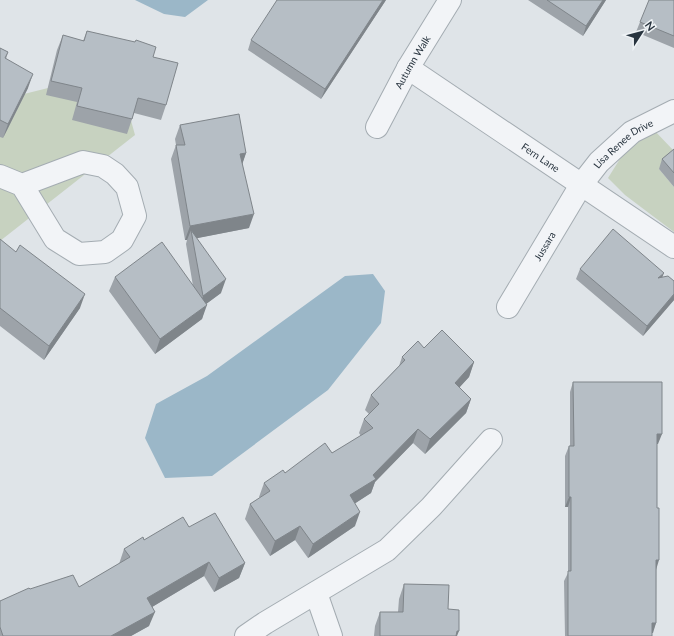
<svg xmlns="http://www.w3.org/2000/svg" width="674" height="636" font-family="Lato,sans-serif">
<style>
.green{fill:#c7d2c0}
.water{fill:#9bb7c8}
.lines{fill:none;stroke-linecap:round;stroke-linejoin:round}
.street-casing{stroke:#a4acb2;stroke-width:24}
.street{stroke:#f2f4f7;stroke-width:22}
.wall{fill:#9da3a9}
.shaded-wall{fill:#7f858a}
.building{fill:#b6bec5;stroke:#7f858a}
.labels{text-anchor:middle;dominant-baseline:central;stroke-width:4;stroke-linejoin:round;paint-order:stroke}
.street-label{font-size:10px;fill:#28343f;stroke:#eff3f6}
</style>
<rect width="100%" height="100%" fill="#dfe4e8"/>
<path class="green" d="M100 75 127 106 135 135 0 241V100Z
M653 129 674 151 659 169 674 187V232L625 195 608 178 628 146Z"/>
<path class="water" d="M135 0H208L185 17 164 14Z
M373 274 385 291 381 323 328 390 212 476 165 478 145 438 156 404 207 376 345 276Z"/>
<g class="lines">
<defs>
<g id="street">
<path id="s1" d="M408 68 674 247"/>
<path id="s2" d="M377 127 408 68 450 0"/>
<path d="M0 176 22 185 55 239 79 254 105 252 122 240 135 216 127 187 115 174 103 166 83 162 22 185"/>
<path id="s3" d="M508 307 581 185 599 162 632 132 674 111"/>
<path d="M316 593 331 636"/>
<path d="M246 636 265 623 387 550 431 507 491 440"/>
</g>
</defs>
<use href="#street" class="street-casing"/>
<use href="#street" class="street"/>
</g>
<path class="wall" d="M386 0 321 99 248 50 251 40Z
M528 0H606L583 36Z
M674 0V48L636 32 640 22Z
M87 31 153 57 166 105 161 120 134 113 127 134 72 120 77 102 46 95 57 50 63 35 83 41Z
M0 48 8 52 6 59 28 88 3 138 0 137Z
M180 125 246 153 242 164 249 228 197 238 221 293 206 304 202 319 155 354 109 291 115 277 193 286 186 244 187 240H185L171 159 176 145 175 139Z
M674 149V187L659 169 662 159Z
M0 239 80 308 44 360 0 326Z
M580 269 662 277 674 281V300L643 336 576 279Z
M424 348 474 362 469 377 459 387 471 399 466 413 425 454 413 443 375 482 371 493 355 503V526L308 558 295 540 270 556 245 519 250 504 260 498 259 497 264 483 285 473 332 453 361 436 359 433 364 419 369 414 365 410 371 395 399 366 402 357Z
M573 382 658 444H657L656 623 652 633V636H565L564 581 568 573V507H565V456L569 446H570V392Z
M189 527 245 563 239 578 214 592 204 576 152 607 149 626 131 636H0V601L30 589 79 587 119 564 124 549 144 540Z
M404 584 448 609 457 636H374L375 626 380 612H398L399 599Z"/>
<path class="shaded-wall" d="M383 0H386L321 99 325 89Z
M603 0H606L583 36 586 26Z
M33 74 28 88 3 138 8 124Z
M246 153 241 168 240 154Z
M254 214 249 228 193 239 191 230 187 240H185L190 226Z
M664 273 660 283 658 278Z
M226 279 221 293 198 310 203 296Z
M85 294 80 308 44 360 49 346Z
M674 294V300L643 336 647 326Z
M207 305 202 319 155 354 160 339Z
M474 362 469 377 450 398 455 383Z
M471 399 466 413 425 454 430 439Z
M418 429 413 443 375 482 371 493 345 510 350 495 373 475Z
M657 434H662L658 444H653Z
M569 497H571L568 507H565Z
M360 512 355 526 308 558 313 544Z
M300 526 295 540 270 556 275 541Z
M656 560H659L656 570Z
M209 562 204 576 142 613 147 598Z
M245 563 239 578 214 592 219 578Z
M155 612 149 626 131 636H111Z
M652 623H656L653 633H648Z
M457 631H459L457 636H455Z"/>
<path class="building" d="M277 0H383L325 89 251 40Z
M547 0H603L586 26Z
M649 0H674V36L640 22Z
M87 31 135 42 136 40 156 47 153 57 178 63 166 105 138 98 132 119 77 106 82 88 51 81 63 35 84 41Z
M0 48 8 52 5 58 33 74 8 124 0 120Z
M239 114 246 153 240 154 254 214 190 226 176 145H185L180 125Z
M674 149V173L662 159Z
M613 229 664 273 658 278 668 276 674 281V294L647 326 580 269Z
M191 230 226 279 203 296Z
M0 239 16 252 20 245 85 294 49 346 0 308Z
M162 242 207 305 160 339 115 277Z
M442 330 474 362 455 383 471 399 430 439 418 429 373 475 376 479 350 495 360 512 313 544 300 526 275 541 250 504 270 491 264 483 283 470 285 473 325 443 332 453 373 428 364 419 379 404 371 395 405 360 402 357 418 341 424 348Z
M573 382H662V434H657V508H659V560H656V623H652V636H568V571H571V497H569V446H574Z
M215 513 245 563 219 578 209 562 147 598 155 612 111 636H3L0 627V601L29 588 30 589 73 575 79 587 130 557 124 549 143 537 144 540 183 517 189 527Z
M404 584 449 585 448 609 459 610V631H457L456 636H380V612H403Z"/>
<g class="labels">
<g class="street-label">
<text stroke="none"><textPath href="#s2" startOffset="74">Autumn Walk</textPath></text>
<text stroke="none"><textPath href="#s3" startOffset="202">Lisa Renee Drive</textPath></text>
<text stroke="none"><textPath href="#s1" startOffset="160">Fern Lane</textPath></text>
<text stroke="none"><textPath href="#s3" startOffset="71">Jussara</textPath></text>
</g>
</g>
<g transform="translate(642 32) rotate(54)" stroke="#eff3f6" stroke-width="3" paint-order="stroke">
<path d="M0-3L7 15L0 10L-7 15Z" fill="#28343f"/>
<text y="-6" font-size="11" font-weight="bold" text-anchor="middle" fill="#28343f">N</text>
</g>
</svg>
